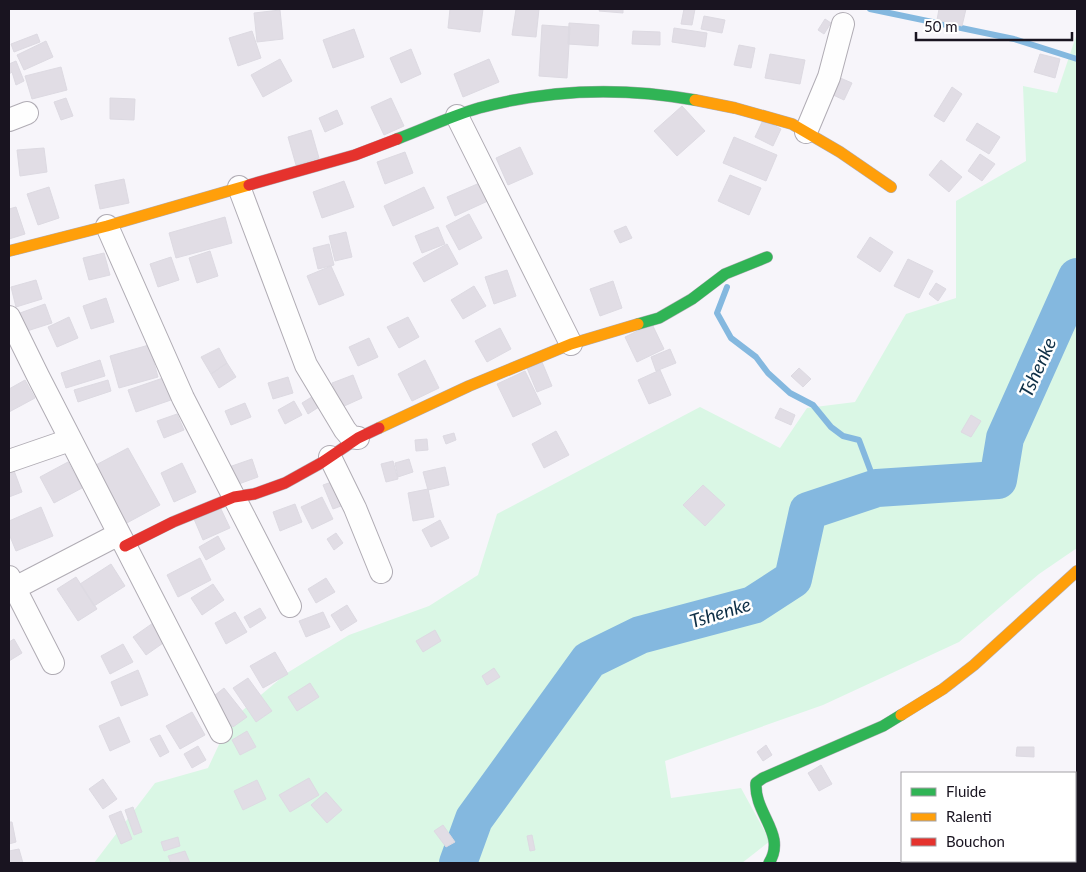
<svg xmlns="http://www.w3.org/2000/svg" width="1086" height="872" font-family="Lato,sans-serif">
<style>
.green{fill:#daf7e5}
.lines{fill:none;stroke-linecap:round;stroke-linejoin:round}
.stream{stroke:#84b8df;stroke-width:6}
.river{stroke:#84b8df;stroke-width:38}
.building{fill:#e1dde5;stroke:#dddae2}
.street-casing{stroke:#b0acb4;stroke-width:24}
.fast-casing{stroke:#b0acb4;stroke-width:12}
.slow-casing{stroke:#b0acb4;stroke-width:12}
.jam-casing{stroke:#b0acb4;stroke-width:12}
.street{stroke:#fefefe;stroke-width:22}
.fast{stroke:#30b455;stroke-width:11}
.slow{stroke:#ff9f0a;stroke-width:11}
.jam{stroke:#e5322d;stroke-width:11}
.labels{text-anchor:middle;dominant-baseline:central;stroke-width:5;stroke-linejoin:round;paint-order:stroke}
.water-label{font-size:19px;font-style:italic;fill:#0e2f46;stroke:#fff}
</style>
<rect width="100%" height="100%" fill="#f7f5fa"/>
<path class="green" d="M1077 33V548L1039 574 959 642 823 705 665 761 671 798 741 788 770 841 742 863H94L155 783 208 768 230 721 287 673 349 635 429 606 478 575 497 514 700 407 780 448 807 408 855 402 906 314 956 298V201L1026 161 1023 86 1057 93Z"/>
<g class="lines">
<path class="stream" d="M870 9 1014 39 1077 59
M727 287 717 313 731 338 756 357 768 373 790 393 813 405 831 427 843 436 859 440 877 488"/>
<path class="river" d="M458 863 474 819 589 660 640 635 753 605 793 579 808 511 877 488 998 480 1005 438 1077 277"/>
</g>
<path class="building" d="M450 9H483L480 32 448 28Z
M516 9H539L536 37 512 35Z
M600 9H623V13L599 11Z
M684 9H695L692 25 681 24Z
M939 9H966L962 26 937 20Z
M280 10 283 39 257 42 254 13Z
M704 16 725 20 722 33 701 29Z
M825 19 831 23 824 34 818 30Z
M569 23 599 25 598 46 568 44Z
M542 25 570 27 567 78 539 76Z
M674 28 707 33 705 47 672 42Z
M354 29 364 57 333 68 323 40Z
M252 31 261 58 238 66 229 38Z
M633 31 660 32V45L632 44Z
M37 34 40 42 14 52 11 44Z
M46 41 53 57 24 70 17 55Z
M739 45 755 48 751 68 734 65Z
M411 49 421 74 401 83 390 58Z
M770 54 805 60 800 84 765 78Z
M1040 54 1060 59 1055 78 1034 72Z
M280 59 292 81 263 97 251 75Z
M489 59 499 82 463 97 454 74Z
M16 61 24 81 16 85 12 72 9 74V64Z
M61 67 67 90 32 99 25 76Z
M838 77 852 83 844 100 831 94Z
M952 87 962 94 944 122 934 116Z
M66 98 73 116 61 120 54 102Z
M110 98 135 99 134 120 110 119Z
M391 98 404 126 384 135 371 107Z
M682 106 705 131 677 156 654 131Z
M337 110 343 124 325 132 319 118Z
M763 120 781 129 773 146 755 137Z
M977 123 1000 137 989 154 966 140Z
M311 130 319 158 296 165 288 137Z
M734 137 777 155 766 181 723 163Z
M520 147 533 174 508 185 496 158Z
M44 148 47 172 20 176 17 150Z
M405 152 413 173 385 184 377 162Z
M980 154 995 164 982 181 968 171Z
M941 160 962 177 949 192 929 175Z
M730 175 761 188 749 215 718 201Z
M124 179 129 203 100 209 95 185Z
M344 181 354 207 322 218 313 192Z
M482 182 490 200 455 216 447 197Z
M49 187 59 218 38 225 27 194Z
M424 187 434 208 393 226 384 206Z
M16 207 25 234 9 239V209Z
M469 214 482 238 459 250 446 226Z
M225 217 232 243 176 258 169 233Z
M626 226 632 238 620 243 614 231Z
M438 227 445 244 422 253 415 236Z
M346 232 352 257 335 261 329 236Z
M870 237 893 252 880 272 857 257Z
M329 244 334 265 318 269 313 248Z
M447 244 458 264 424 282 413 263Z
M210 251 218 276 197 283 189 258Z
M104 253 110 275 89 280 83 258Z
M171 257 179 280 158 287 150 264Z
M908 259 933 271 919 298 894 286Z
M331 266 344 295 319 305 307 276Z
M507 270 516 296 494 304 485 277Z
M36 280 42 299 16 307 11 287Z
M613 281 622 308 600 316 590 289Z
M936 283 946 289 938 301 929 294Z
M474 286 486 306 463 319 451 300Z
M106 298 114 322 91 329 83 306Z
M45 304 52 323 27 331 20 313Z
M69 317 78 338 57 347 48 327Z
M408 317 419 337 399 348 387 327Z
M652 324 664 349 637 362 625 337Z
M500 328 511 349 487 362 475 341Z
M369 338 378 357 358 366 349 347Z
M149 345 158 377 119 388 110 356Z
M219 348 227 363 211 374 201 357Z
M670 349 676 363 656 371 651 357Z
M100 360 105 376 66 388 61 373Z
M425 360 439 388 412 401 398 374Z
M542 362 552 386 537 392 527 368Z
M227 363 236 377 219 388 211 374Z
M799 368 811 379 803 387 791 376Z
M660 370 671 395 649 404 638 380Z
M525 371 541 404 513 417 497 384Z
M353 375 362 398 342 407 332 383Z
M288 377 293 393 273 399 268 383Z
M163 378 171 400 136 412 128 390Z
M25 380 35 398 9 412V389Z
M108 380 111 391 78 402 74 390Z
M315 395 322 405 308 414 302 403Z
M294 401 302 415 285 424 278 410Z
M245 403 251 417 231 425 225 411Z
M780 408 795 415 791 425 775 418Z
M177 414 184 430 164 438 157 421Z
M971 415 981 421 971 437 961 432Z
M556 431 569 455 544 468 532 444Z
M454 433 456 440 446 444 443 436Z
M427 439 428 450 416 451 415 440Z
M128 448 160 505 125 524 94 466Z
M252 459 258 477 236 485 229 467Z
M409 459 413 472 398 477 395 463Z
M393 461 398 479 386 482 381 464Z
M68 462 82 488 54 503 40 477Z
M182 463 196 492 174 502 161 473Z
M445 467 449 485 428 490 423 472Z
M13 468 22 492 9 497V469Z
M340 479 349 503 333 509 323 485Z
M703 485 725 505 705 526 683 505Z
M428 489 434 517 413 521 408 493Z
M322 497 333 519 312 529 301 507Z
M295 504 302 522 280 531 273 512Z
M41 507 53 536 16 551 9 534V521Z
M220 507 230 528 203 540 194 519Z
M440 520 449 538 431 547 422 530Z
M336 533 343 543 334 550 327 539Z
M218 536 225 549 206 560 199 547Z
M200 558 211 580 178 597 167 575Z
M111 564 125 586 94 606 80 584Z
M76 577 97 609 78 621 57 589Z
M326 578 335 592 316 603 308 589Z
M213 584 224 600 202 615 191 598Z
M347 605 357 621 341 631 331 615Z
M260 608 266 618 250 628 244 617Z
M235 612 247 632 226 644 215 623Z
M323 612 330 627 306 637 299 621Z
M153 623 166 641 146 655 133 637Z
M435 630 441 641 423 652 416 641Z
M14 639 22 653 9 661V642Z
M123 644 133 662 110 674 101 656Z
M275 652 288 674 263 688 250 666Z
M494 668 500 677 487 685 482 676Z
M138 670 148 695 121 706 111 682Z
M248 678 272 711 256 722 233 688Z
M310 683 319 697 297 711 288 697Z
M224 688 247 717 233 727 210 699Z
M192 712 205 735 180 749 166 726Z
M119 717 130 742 110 751 99 726Z
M247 731 256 747 240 755 232 740Z
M160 735 169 752 160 757 150 739Z
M766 745 772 755 763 761 757 752Z
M198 746 206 760 192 768 184 754Z
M1017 747H1034V757L1016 756Z
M821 765 832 784 819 791 808 773Z
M309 778 319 795 290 812 279 795Z
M103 779 117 799 103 809 89 789Z
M257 780 266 799 243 810 234 791Z
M326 792 342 810 327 823 311 805Z
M133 807 142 832 134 835 125 810Z
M121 811 132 839 121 844 109 816Z
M9 822H12L16 842 9 844Z
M443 825 455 842 446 847 434 831Z
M532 835 535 850 530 851 527 836Z
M178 837 180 846 164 851 161 842Z
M19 849 23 863H9V851Z
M185 851 190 863H171L168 856Z"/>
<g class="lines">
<defs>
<path id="street" d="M457 116 571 344
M9 120 27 113
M806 132 829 77 843 24
M239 187 306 365 345 430 351 437 358 438
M107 226 183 398 290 606
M9 317 38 376 221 732
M330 457 355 508 381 572
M9 461 70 440
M9 577 53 663
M15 588 119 534
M1075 789H1077
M970 863 995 861"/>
<path id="fast" d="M397 139C424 129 451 116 479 108 550 89 623 87 695 100
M638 324 659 318 692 299 725 274 767 257
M769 863C787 834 754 814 756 783L763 778 883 726 901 715"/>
<path id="slow" d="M695 100 735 108 792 124 840 152 891 187
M9 251 107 226 249 185
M379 428 469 386 571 344 638 324
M901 715 943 689 974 665 1077 571"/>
<path id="jam" d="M249 185 355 155 397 139
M125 546 173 522 234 497 254 494 285 483 321 463 358 438 379 428"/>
</defs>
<use href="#street" class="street-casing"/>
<use href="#fast" class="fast-casing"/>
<use href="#slow" class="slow-casing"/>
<use href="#jam" class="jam-casing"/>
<use href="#street" class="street"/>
<use href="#fast" class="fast"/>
<use href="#slow" class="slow"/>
<use href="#jam" class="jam"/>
</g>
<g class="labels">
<g class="water-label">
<text transform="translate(1037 367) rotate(-66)">Tshenke</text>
<text transform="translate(720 612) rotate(-17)">Tshenke</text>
</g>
</g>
<rect width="1086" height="872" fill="none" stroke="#191420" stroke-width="20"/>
<rect x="901" y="772" width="175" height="90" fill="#ffffff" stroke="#a3a1a6"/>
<rect x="911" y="788" width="25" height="8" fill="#30b455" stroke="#a3a1a6"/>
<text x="946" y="797" font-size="15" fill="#191420">Fluide</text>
<rect x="911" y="813" width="25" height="8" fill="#ff9f0a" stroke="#a3a1a6"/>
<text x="946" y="822" font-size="15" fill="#191420">Ralenti</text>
<rect x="911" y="838" width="25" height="8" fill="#e5322d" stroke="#a3a1a6"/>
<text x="946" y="847" font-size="15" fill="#191420">Bouchon</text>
<path d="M916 32v8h156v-8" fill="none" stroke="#191420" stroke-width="2.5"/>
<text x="924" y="32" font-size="15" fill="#191420" stroke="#ffffff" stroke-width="4" paint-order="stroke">50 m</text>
</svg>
